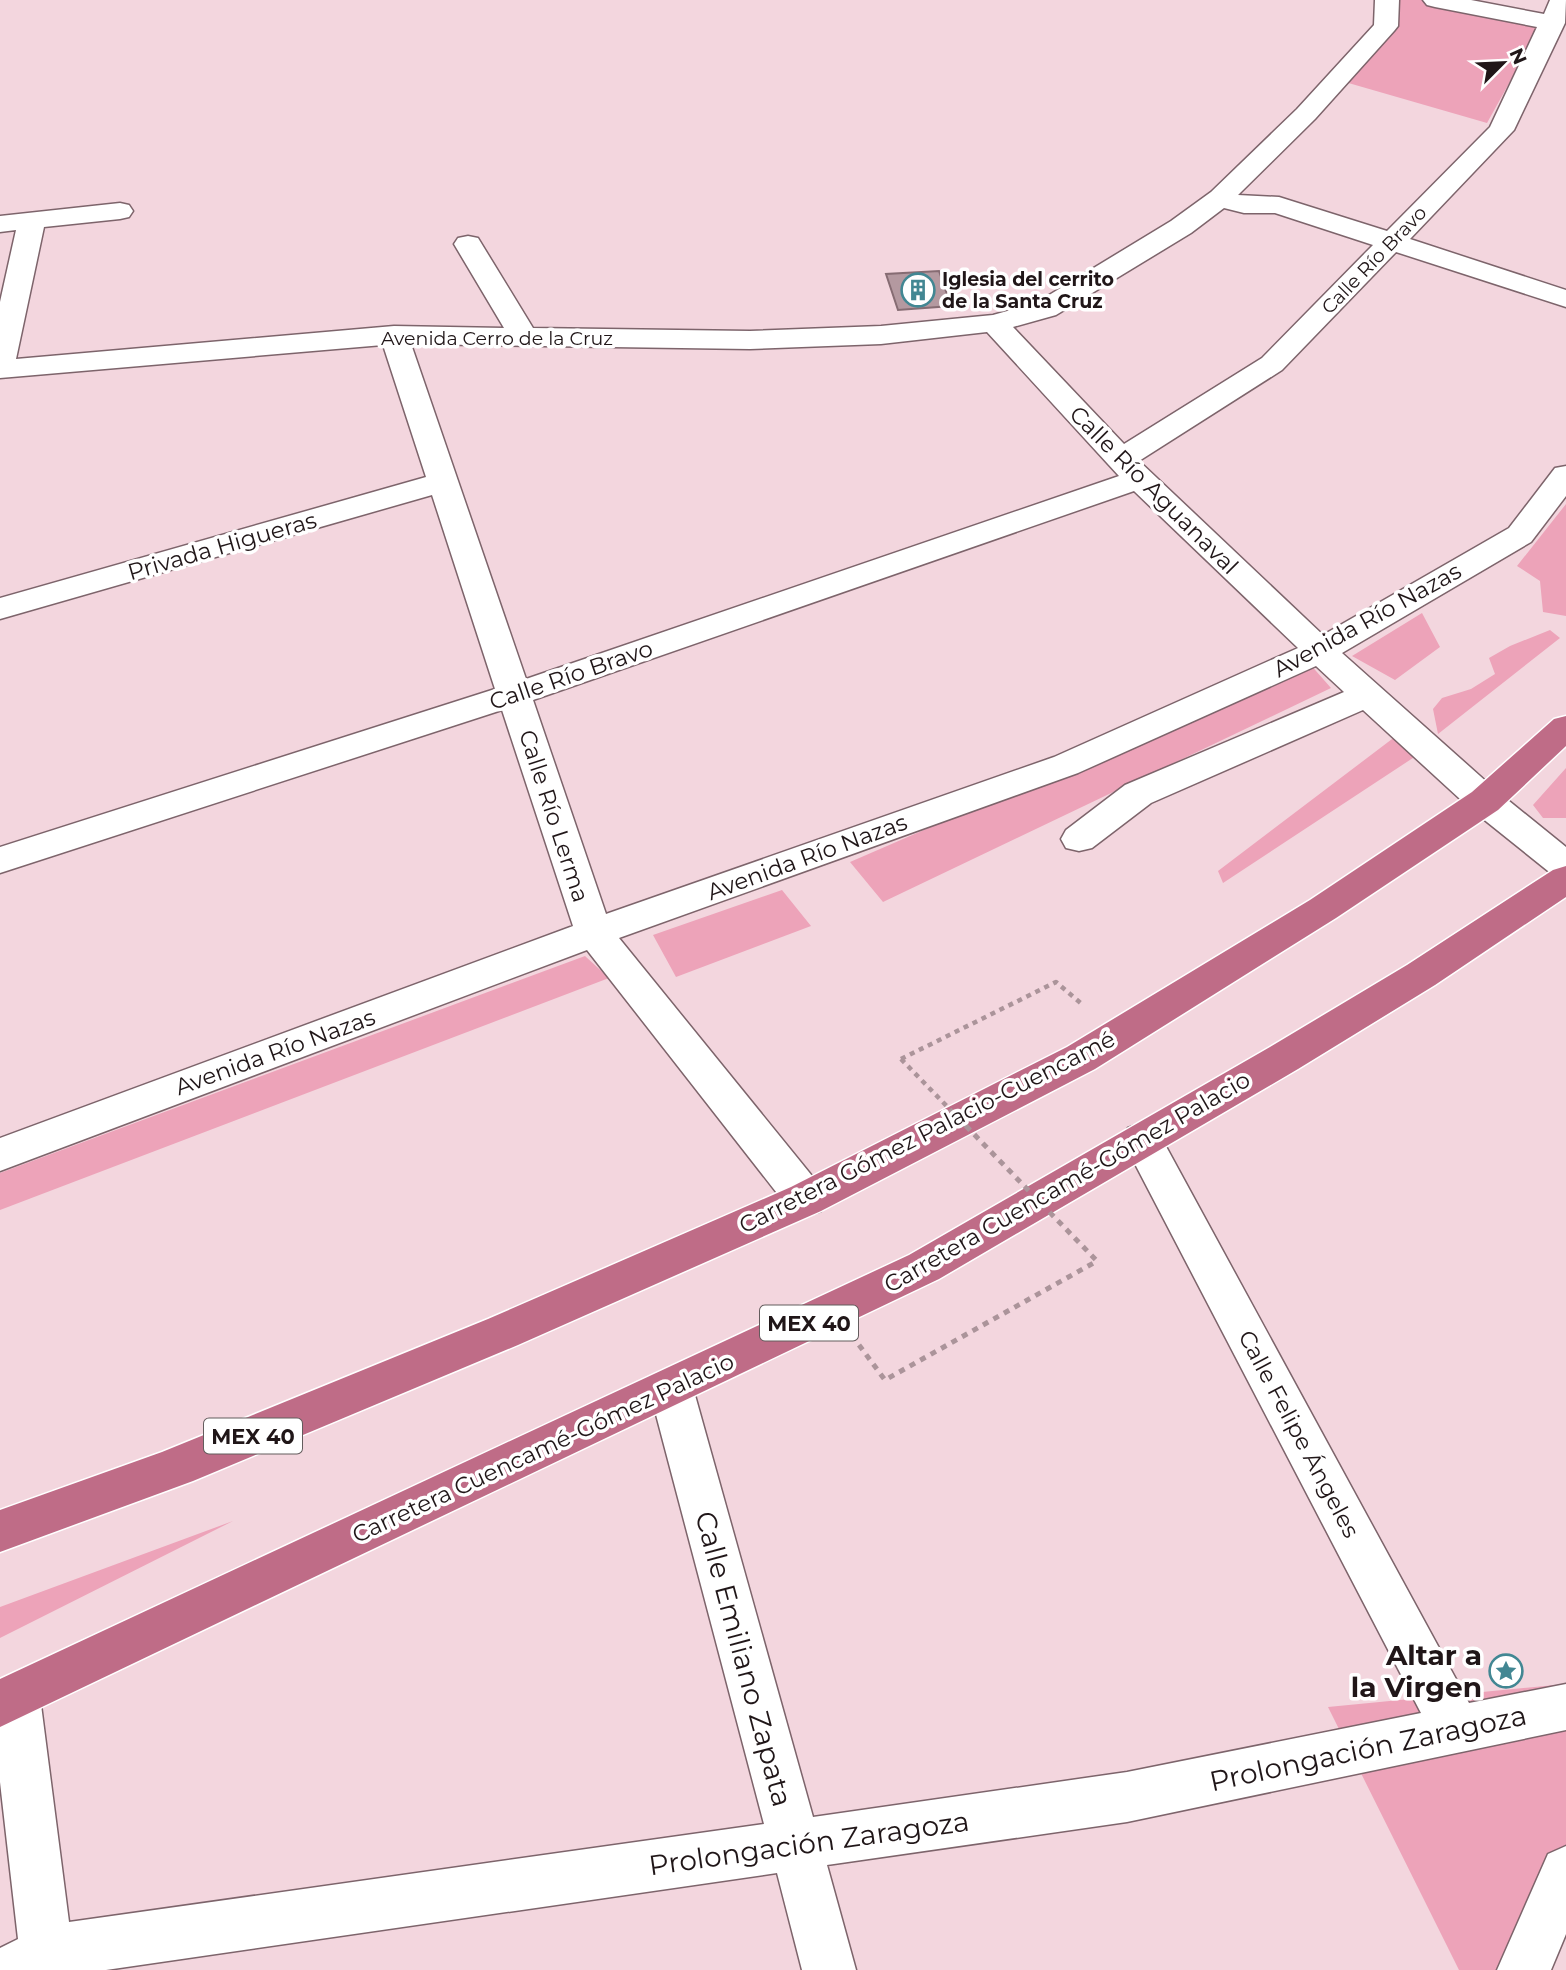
<svg xmlns="http://www.w3.org/2000/svg" width="1566" height="1970" font-family="Montserrat,sans-serif">
<style>
.green{fill:#eda3b9}
.building{fill:#b499a0;stroke:#866c73;stroke-width:2}
.lines{fill:none;stroke-linecap:round;stroke-linejoin:round}
.street-casing{stroke:#7d646b;stroke-width:3}
.highway-casing{stroke:#fff;stroke-width:3}
.path-far1{stroke:#ab949a;stroke-width:4.5;stroke-dasharray:5 5;stroke-linecap:butt}
.path{stroke:#ab949a;stroke-width:5;stroke-dasharray:6 6;stroke-linecap:butt}
.street{fill:#fff;fill-rule:evenodd}
.highway{fill:#bf6c87;fill-rule:evenodd}
.path-bridge-far1{stroke:#ab949a;stroke-width:4.5;stroke-dasharray:5 5;stroke-linecap:butt}
.path-bridge{stroke:#ab949a;stroke-width:5;stroke-dasharray:6 6;stroke-linecap:butt}
.labels{text-anchor:middle;dominant-baseline:central;stroke-width:7;stroke-linejoin:round;paint-order:stroke}
.far-street-label{font-size:19px;fill:#201618;stroke:#fff}
.far-poi-label{font-size:19px;font-weight:bold;fill:#201618;stroke:#fff;text-anchor:start}
.shield{fill:#fff;stroke:#635c5d;stroke-width:2}
.shield-label{font-size:21px;font-weight:bold;fill:#201618}
.street-label{font-size:23px;fill:#201618;stroke:#fff}
.near-poi-label{font-size:28px;font-weight:bold;fill:#201618;stroke:#fff;text-anchor:end}
.near-street-label{font-size:28px;fill:#201618;stroke:#fff}
</style>
<rect width="100%" height="100%" fill="#f3d6de"/>
<path class="green" d="M1392 0H1428L1543 22 1487 123 1345 82Z
M1566 504V616L1543 612 1540 581 1517 566Z
M1422 613 1440 647 1395 680 1352 656Z
M1550 630 1560 638 1438 734 1433 709 1442 698 1471 689 1495 674 1489 658 1510 646Z
M1309 663 1331 688 883 902 850 862Z
M1400 733 1422 752 1223 883 1218 871Z
M1566 768V818H1543L1533 805Z
M782 890 811 926 676 977 653 935Z
M585 956 609 978 0 1210V1173Z
M233 1521 0 1638V1607Z
M1566 1684V1928L1550 1970H1459L1328 1707Z"/>
<path class="building" d="M939 271 951 306 898 310 886 274Z"/>
<g class="lines">
<defs>
<path id="street" d="M1375 0H1399L1398 26 1394 31 1315 119 1238 195 1279 197 1387 231 1490 127 1537 27 1435 7 1427 5 1423 0H1471L1544 14 1550 0H1566L1565 23 1514 130 1410 239 1566 290V307L1396 252 1282 370 1139 461 1323 635 1509 528 1555 468 1566 466V496L1531 542 1342 653 1498 792 1566 847V879L1553 875 1472 810 1363 710 1151 803 1092 848 1079 851 1066 848 1061 839 1066 830 1125 785 1344 692 1316 666 1078 773 619 938 821 1187 827 1199 821 1211 806 1216 791 1211 587 950 0 1171V1138L573 926 502 710 0 873V847L495 689 432 495 0 619V598L426 477 383 345 0 378V302L16 230 0 232V216L120 203 129 205 133 211 129 217 120 219 44 227 16 359 394 326 504 328 454 244 458 238 468 236 478 238 533 328 750 331 881 326 993 315 1036 303 1171 221 1211 192 1297 109 1374 25ZM1224 208 1244 213H1275L1373 245 1262 358 1124 444 1013 327 1056 315 1191 233ZM987 332 1119 476 526 679 411 344 750 349 881 344ZM1134 491 1298 648 1054 757 606 914 533 700Z
M1142 1123 1156 1128 1469 1703 1566 1684V1730L1127 1822 827 1865 856 1970H802L777 1873 106 1970H0V1948L18 1939 0 1782V1680L15 1674 32 1681 40 1697 69 1922 764 1824 649 1388 655 1375 671 1369 687 1375 693 1388 813 1817 1127 1772 1421 1713 1122 1139 1128 1128Z
M1566 1846V1934L1551 1970H1497L1548 1854Z"/>
<path id="highway" d="M1566 716V746L1498 810 1336 918 1095 1069 821 1211 518 1345 193 1481 0 1552V1510L162 1452 488 1319 791 1187 1067 1047 1310 900 1472 792 1554 719Z
M1566 866V897L1435 985 1298 1069 939 1279 0 1727V1679L909 1255 1270 1047 1407 965 1553 870Z"/>
</defs>
<use href="#street" class="street-casing"/>
<use href="#highway" class="highway-casing"/>
<path class="path-far1" d="M901 1059 1056 982 1083 1005"/>
<path class="path" d="M859 1345 885 1380 1097 1261"/>
<use href="#street" class="street"/>
<use href="#highway" class="highway"/>
<path class="path-bridge-far1" d="M901 1059 968 1128"/>
<path class="path-bridge" d="M966 1126 1097 1261"/>
</g>
<defs>
<symbol id="building-ring" viewBox="-11 -11 22 22"><circle r="9.5" fill="#fff" stroke="#428793" stroke-width="1.5"/><path d="M-4-6H4V6H1V3H-1V6H-4ZM-2.5-4.3h1.7v1.8h-1.7ZM.8-4.3h1.7v1.8H.8ZM-2.5-1h1.7V.8h-1.7ZM.8-1h1.7V.8H.8Z" fill="#428793"/></symbol>
<symbol id="sight-ring" viewBox="-11 -11 22 22"><circle r="9.5" fill="#fff" stroke="#428793" stroke-width="1.5"/><path d="M0-6L1.8-2.2L6-1.7L2.9 1.2L3.7 5.4L0 3.3L-3.7 5.4L-2.9 1.2L-6-1.7L-1.8-2.2Z" fill="#428793"/></symbol>
</defs>
<g fill-rule="evenodd">
<use href="#building-ring" x="899" y="271" width="38" height="38"/>
<use href="#sight-ring" x="1487" y="1652" width="38" height="38"/>
</g>
<g class="labels">
<g class="far-street-label">
<text transform="translate(1374 260) rotate(-46)">Calle Río Bravo</text>
<text x="497" y="338">Avenida Cerro de la Cruz</text>
</g>
<g class="far-poi-label">
<text x="942" y="279">Iglesia del cerrito<tspan x="942" dy="22">de la Santa Cruz</tspan></text>
</g>
<g class="shield">
<rect x="760" y="1305.5" width="98" height="35" rx="5"/>
<rect x="204" y="1418.5" width="98" height="35" rx="5"/>
</g>
<g class="shield-label">
<text x="809" y="1323">MEX 40</text>
<text x="253" y="1436">MEX 40</text>
</g>
<g class="street-label">
<text transform="translate(1154 490) rotate(45)">Calle Río Aguanaval</text>
<text transform="translate(222 546) rotate(-16)">Privada Higueras</text>
<text transform="translate(1367 620) rotate(-29)">Avenida Río Nazas</text>
<text transform="translate(571 675) rotate(-19)">Calle Río Bravo</text>
<text transform="translate(554 816) rotate(72)">Calle Río Lerma</text>
<text transform="translate(807 857) rotate(-20)">Avenida Río Nazas</text>
<text transform="translate(275 1052) rotate(-20)">Avenida Río Nazas</text>
<text transform="translate(927 1132) rotate(-27)">Carretera Gómez Palacio-Cuencamé</text>
<text transform="translate(1067 1182) rotate(-30)">Carretera Cuencamé-Gómez Palacio</text>
<text transform="translate(1299 1434) rotate(62)">Calle Felipe Ángeles</text>
<text transform="translate(543 1448) rotate(-25)">Carretera Cuencamé-Gómez Palacio</text>
</g>
<g class="near-poi-label">
<text x="1482" y="1655">Altar a<tspan x="1482" dy="32">la Virgen</tspan></text>
</g>
<g class="near-street-label">
<text transform="translate(744 1659) rotate(75)">Calle Emiliano Zapata</text>
<text transform="translate(1368 1748) rotate(-12)">Prolongación Zaragoza</text>
<text transform="translate(809 1843) rotate(-8)">Prolongación Zaragoza</text>
</g>
</g>
<g transform="translate(1503 63) rotate(66)" stroke="#ffffff" stroke-width="5" paint-order="stroke">
<path d="M0-5L12 26L0 18L-12 26Z" fill="#201618"/>
<text y="-10" font-size="19" font-weight="bold" text-anchor="middle" fill="#201618">N</text>
</g>
</svg>
